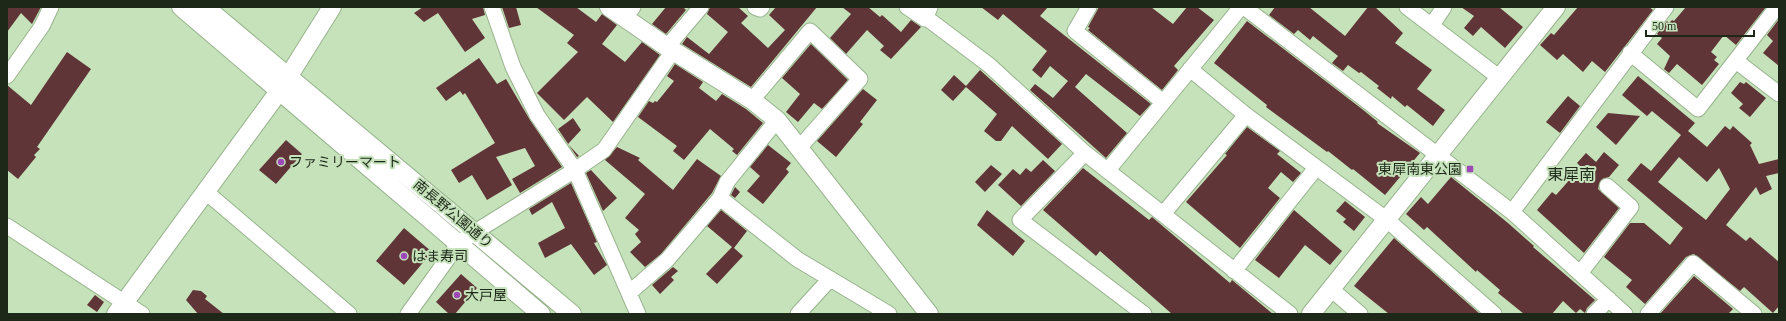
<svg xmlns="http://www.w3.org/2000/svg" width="1786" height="321" font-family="'Times New Roman','Noto Sans JP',serif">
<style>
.building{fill:#603537;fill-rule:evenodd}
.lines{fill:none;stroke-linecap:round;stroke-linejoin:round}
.minor-casing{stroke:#98b38d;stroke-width:17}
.tertiary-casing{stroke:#98b38d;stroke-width:20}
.minor{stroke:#fff;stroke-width:15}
.tertiary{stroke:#fff;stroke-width:18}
.poi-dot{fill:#9d49b7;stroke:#c5e2ba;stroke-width:1.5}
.labels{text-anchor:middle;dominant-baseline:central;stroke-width:4;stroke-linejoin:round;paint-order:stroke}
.poi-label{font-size:14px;fill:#1d2819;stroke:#c5e2ba;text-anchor:start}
.street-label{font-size:14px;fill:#1d2819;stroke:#c5e2ba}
.quarter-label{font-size:16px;fill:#1d2819;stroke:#c5e2ba}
</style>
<rect width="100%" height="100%" fill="#c5e2ba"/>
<path class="building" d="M7 7H41L32 24 21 13 7 32Z
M423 7H483L485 15 472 19 485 38 465 52 438 13 424 22 414 13Z
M502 7H516L521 25 509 28Z
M536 7H576L596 22 602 14 617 25 602 44 625 62 642 42 660 55 613 122 587 97 564 120 537 93 578 52 567 43 574 35Z
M666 7H683L686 10 666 34 652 24Z
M710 7H738L748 16 741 23 768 48 785 30 769 15 776 7H817L751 87 682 44 687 37 709 54 728 32 707 14Z
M842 7H868L880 17 882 15 901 32 911 20 921 27 891 59 880 50 884 46 867 30 846 54 830 38 851 14Z
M981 7H1048L1040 16 1151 104 1140 116 1086 74 1075 87 1127 133 1106 158 1030 90 1035 84 1053 98 1068 81 1050 66 1041 78 1032 70 1047 51 1003 14 998 20Z
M1099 7H1151L1173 24 1187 7H1197L1214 20 1174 66 1178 70 1162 90 1088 30 1090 28 1088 27Z
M1275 7H1309L1345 36 1368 7H1375L1403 33 1395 43 1432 70 1417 89 1445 110 1433 126 1407 105 1405 107 1392 96 1391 99 1377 88 1379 86 1361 72 1359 73 1348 65 1343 71 1332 63 1338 56 1313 36 1310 40 1298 30 1294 34 1269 15Z
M1461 7H1499L1523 27 1505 48 1481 27 1473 36 1464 28 1474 16Z
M1578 7H1649L1653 10 1605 72 1592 61 1583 72 1563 54 1557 60 1540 45 1551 33 1554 35Z
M1686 7H1766L1736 45 1724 35 1711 52 1717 57 1714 60 1719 64 1702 85 1677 64 1669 73 1664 69 1670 56 1657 44 1662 38 1657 34 1667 21 1669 23 1672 20 1674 21Z
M1779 19V66L1763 53 1773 41 1767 35Z
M1247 21 1362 109 1378 122 1377 123 1420 153 1385 195 1353 169 1352 170 1328 151 1327 152 1266 107 1267 105 1214 63Z
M811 44 848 80 822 109 814 103 798 122 786 112 800 94 782 78Z
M67 52 91 69 37 147 40 149 34 155 36 157 18 179 7 170V85L31 105Z
M479 58 497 84 506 79 530 120 562 167 520 193 512 179 535 166 525 148 496 157 512 185 487 200 472 175 459 183 451 170 495 143 465 93 463 95 460 91 446 101 436 88Z
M675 64 703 82 699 88 716 101 722 94 746 109 763 123 737 155 732 151 734 149 710 129 684 160 673 151 677 146 638 117 649 101 653 103 655 101 657 102 674 81 667 76Z
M980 70 1062 144 1048 159 1012 126 1001 141H996L984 131 997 114 966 87 953 101 941 90 954 75 966 86Z
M1638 76 1695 123 1688 131 1707 147 1725 126 1730 130 1733 126 1752 143 1750 145 1759 164 1779 159V173L1766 176 1772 189 1760 195 1756 187 1726 225 1746 241 1750 237 1779 262V306L1773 313 1744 287 1740 291 1694 254 1686 257 1645 304 1626 287 1632 280 1604 257 1630 223H1644L1670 245 1683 228 1627 180 1641 163 1651 171 1681 135 1652 111 1647 116 1622 95ZM1679 157 1707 182 1719 168 1730 189 1706 220 1658 182Z
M1740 82 1744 84 1746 82 1766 98 1750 117 1739 108 1743 104 1731 93Z
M863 89 877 100 860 122 863 124 836 157 817 141Z
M1568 96 1580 106 1560 133 1546 122Z
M1608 113 1640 116 1616 145 1596 127Z
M573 118 581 130 568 144 579 156 577 157 558 129Z
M1247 127 1280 151 1277 154 1301 173 1293 182 1281 172 1268 188 1280 198 1240 248 1186 202 1227 155 1225 154Z
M286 140 302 154 276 184 259 170Z
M768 145 791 163 786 169 789 172 763 204 747 191 760 176 750 167Z
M617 147 640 158 638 160 673 190 697 159 721 176 712 193 661 254 645 267 630 252 641 242 635 234 639 230 625 218 645 194 605 160Z
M1604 152 1619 165 1609 177 1601 180 1598 189 1619 208 1584 253 1537 210 1552 192 1556 195 1581 167 1577 163 1586 153 1596 162Z
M1043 160 1055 171 1021 206 998 185 1013 169 1020 175 1026 168 1031 172Z
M991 165 1002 174 985 192 975 182Z
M1083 168 1149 220 1152 217 1230 283 1232 280 1273 314H1172L1100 251 1096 256 1043 210Z
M591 170 617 198 603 211 586 173Z
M1451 177 1508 223 1534 246 1533 247 1595 300 1587 308 1585 313 1580 309 1576 313 1563 301 1552 314H1524L1498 293 1500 290 1477 270 1476 272 1427 227 1424 230 1406 214 1421 197 1428 204Z
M571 183 597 242 594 243 607 265 594 275 571 244 545 258 538 243 565 228 552 202 532 215 529 209Z
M735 187 740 192 735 198 731 195Z
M1345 201 1365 217 1354 231 1343 222 1346 219 1336 211Z
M721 210 747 231 734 248 743 256 717 284 706 274 732 247 707 226Z
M987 210 1025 241 1013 256 977 225Z
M1294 210 1342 251 1330 265 1305 245 1279 278 1255 260Z
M404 228 432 252 404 285 376 261Z
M1394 238 1480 314H1389L1354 286Z
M673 267 678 271 671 277 674 280 660 294 652 285Z
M461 274 477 288 455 314H449L436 302Z
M1694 276 1733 309 1728 314H1660Z
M193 290 201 291 207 296 205 299 224 314H198L186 300Z
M95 295 104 302 97 312 87 305Z"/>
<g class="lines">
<defs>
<path id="minor" d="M492 7 513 67 537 115 575 170 638 314
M755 7 760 9 762 7
M907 7 925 19 930 7
M1089 7 1075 31 1163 102
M1244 7 1512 212 1625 314
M1407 7 1500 78
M924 16 989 65 1085 153 1290 314
M625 17 633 7
M1432 25 1444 7
M667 47 701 7
M1630 53 1698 109 1777 7
M1736 61 1779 94
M1190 69 1246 115 1386 219 1494 314
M7 76 42 26 51 7
M752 100 810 31 860 79 800 147
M1085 153 1020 220 1144 314
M1108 170 1241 7
M206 192 349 314
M720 198 797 259 889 314
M1512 212 1666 7
M1163 214 1246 115
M7 226 142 314
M1234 271 1316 168
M1581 272 1631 207 1607 186
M1331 289 1360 314
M629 293 667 260 720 198 727 182 777 120
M408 314 458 244 475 232 575 170 604 150 673 51
M798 314 829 280
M1594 314 1609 299
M1648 314 1693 263 1754 314"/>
<path id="tertiary" d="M181 7 541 314
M205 7 572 314
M609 7 667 47 752 100 777 120 929 314
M116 314 280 90 332 7
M1311 314 1556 7"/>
</defs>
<use href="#minor" class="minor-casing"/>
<use href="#tertiary" class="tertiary-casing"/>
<use href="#minor" class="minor"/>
<use href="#tertiary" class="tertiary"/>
</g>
<g class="poi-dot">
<circle cx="281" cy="162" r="4"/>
<rect x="1466" y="165" width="8" height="8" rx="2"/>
<circle cx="404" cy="256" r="4"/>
<circle cx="457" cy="295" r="4"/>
</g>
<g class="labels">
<g class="poi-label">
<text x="289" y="162">ファミリーマート</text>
<text x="1462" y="169" text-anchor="end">東犀南東公園</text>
<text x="412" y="256">はま寿司</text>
<text x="465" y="295">大戸屋</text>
</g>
<g class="street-label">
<text transform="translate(453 214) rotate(40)">南長野公園通り</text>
</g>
<g class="quarter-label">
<text x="1571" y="174">東犀南</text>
</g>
</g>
<rect width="1786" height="321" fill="none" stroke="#1d2819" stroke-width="16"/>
<path d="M1646 30v6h108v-6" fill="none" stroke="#1d2819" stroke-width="2"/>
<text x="1652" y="30" font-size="12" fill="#1d2819" stroke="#c5e2ba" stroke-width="3" paint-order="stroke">50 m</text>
</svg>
